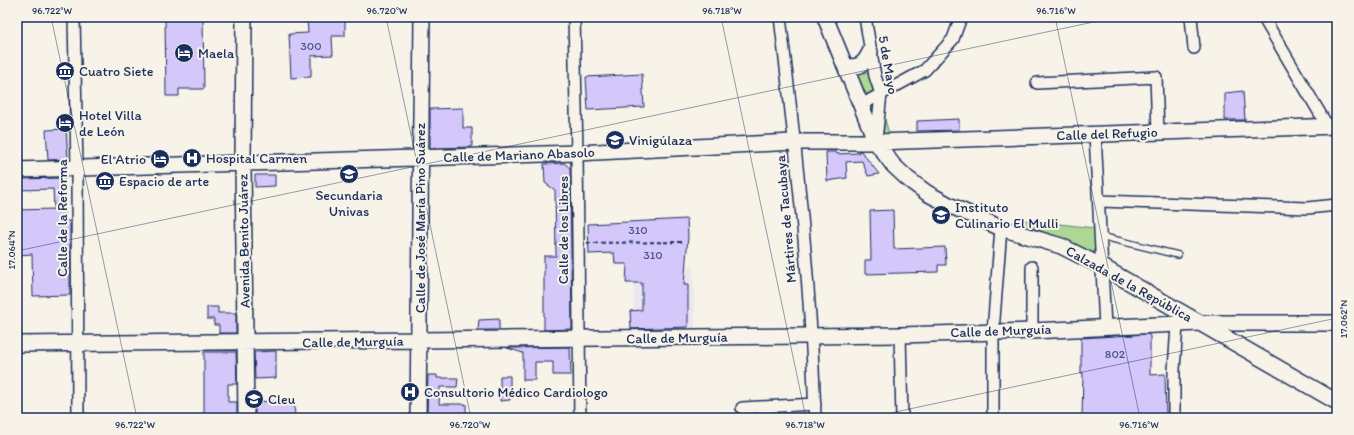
<svg xmlns="http://www.w3.org/2000/svg" width="1354" height="435" font-family="Itim,sans-serif">
<style>
.built{fill:#ece6ed}
.green{fill:#acd795;stroke:#64837a}
.building{fill:#d4c7f9;stroke:#1b2f5e}
.lines{fill:none;stroke-linecap:round;stroke-linejoin:round}
.lane-casing{stroke:#1b2f5e;stroke-width:8}
.street-casing{stroke:#1b2f5e;stroke-width:14}
.secondary-casing{stroke:#1b2f5e;stroke-width:18}
.path{stroke:#1b2f5e;stroke-width:2;stroke-dasharray:4 3;stroke-linecap:butt}
.lane{stroke:#f7f3e8;stroke-width:5.5}
.street{stroke:#f7f3e8;stroke-width:11}
.secondary{stroke:#f7f3e8;stroke-width:15}
.ticks{fill:none;stroke:#1b2f5e;stroke-width:1;stroke-opacity:0.45}
.labels{text-anchor:middle;dominant-baseline:central;stroke-width:4;stroke-linejoin:round;paint-order:stroke}
.number-label{font-size:12px;fill:#495585}
.poi-label{font-size:14px;fill:#1b2f5e;stroke:#f7f3e8;text-anchor:start}
.street-label{font-size:14px;fill:#1b2f5e;stroke:#f7f3e8}
.neatline{fill:none;stroke:#1b2f5e;stroke-width:1.5}
.ticks-label{font-size:10px;text-anchor:middle;fill:#1b2f5e}
</style>
<rect width="100%" height="100%" fill="#f7f3e8"/>
<filter id="ink" filterUnits="userSpaceOnUse"><feTurbulence type="fractalNoise" baseFrequency=".025" numOctaves="2"/><feDisplacementMap in="SourceGraphic" scale="8" xChannelSelector="R" yChannelSelector="G"/><feConvolveMatrix kernelMatrix="1 2 1 2 8 2 1 2 1" color-interpolation-filters="sRGB"/></filter>
<g filter="url(#ink)">
<path class="built" d="M693 266 695 332 635 334 633 268Z"/>
<path class="green" d="M857 72 872 74 890 137 876 141Z
M1015 219 1095 228 1097 257Z"/>
<path class="building" d="M165 17H203L204 89H179V96H166Z
M307 17H345V36H332L333 55 311 56V77L291 78 289 34 308 33Z
M642 74 644 107 588 110 586 77Z
M1243 91 1245 120H1225V93Z
M463 108V128H472V147L430 148V109Z
M959 119V130L917 131V121Z
M66 129 68 159 48 160 46 130Z
M858 151H861L879 174 868 176 862 161 846 162 847 178 827 181 826 152H836L837 154 859 153Z
M564 163 570 168 572 329 544 330V256H556L555 190 545 183 544 164Z
M255 175H275V186L255 187Z
M64 178 65 221H70V295L33 296 32 254 17 255V210L54 209 53 189 17 190V179Z
M893 210 894 249 945 247 946 265H938V272L865 274V260H871L870 211Z
M687 219 688 236 684 285H688V327L631 329 630 311 642 310V283H626L627 264H615L614 253 589 254 588 224Z
M207 307H218V313H236V333H219V325H214V319H207Z
M499 319V330H478L479 320Z
M1148 334 1150 336V375L1165 374 1166 418H1082L1083 373H1081V338Z
M570 347 571 375H553V362H535V380H523V353L507 348Z
M276 351V378L255 379 254 352Z
M204 352H236L237 384H228V402H237V418H204Z
M428 375H437V378H458L457 387H440L439 404H466V418H427Z
M500 376H510V400L500 401Z
M294 400 295 418H255V402Z"/>
<g class="lines">
<defs>
<path id="lane" d="M1100 236 1178 255"/>
<path id="street" d="M74 17 77 169 78 418
M574 17 577 153 580 418
M780 17C796 150 811 284 815 418
M865 17 875 76 881 94 876 140
M1191 17 1194 48
M1263 17 1328 127
M1037 83 1156 77 1158 132
M861 105 925 70 953 39 961 17
M1095 134 1105 327
M1099 201 1307 208 1337 205
M1032 331V267
M900 335 902 418
M742 408 815 404
M993 418V332L1001 228
M1174 418V370L1177 325"/>
<path id="secondary" d="M244 17 243 163 246 418
M825 17 876 142 893 165 908 179 927 193 949 205 1001 228 1061 246 1101 266 1337 402
M846 66C859 69 865 63 870 52
M17 170 577 153 794 142H876L1337 126
M17 344 900 335 1032 331 1199 323H1337
M418 418 422 17"/>
</defs>
<use href="#lane" class="lane-casing"/>
<use href="#street" class="street-casing"/>
<use href="#secondary" class="secondary-casing"/>
<path class="path" d="M587 243 684 242"/>
<use href="#lane" class="lane"/>
<use href="#street" class="street"/>
<use href="#secondary" class="secondary"/>
</g>
</g>
<path class="ticks" d="M51 17 137 418M386 17 471 418M721 17 806 418M1055 17 1140 418M17 251 1117 17M867 418 1337 318"/>
<defs>
<symbol id="hotel-disc" viewBox="-11 -11 22 22"><circle r="9.5" fill="#1b2f5e" stroke="#f7f3e8"/><path d="M-6-4.5h1.5V1H6V5H4.5V3h-9V5H-6ZM-4 0a1.8 1.8 0 1 1 3.6 0ZM.5 0V-2.5h3Q6-2.5 6 0Z" fill="#fff"/></symbol>
<symbol id="museum-disc" viewBox="-11 -11 22 22"><circle r="9.5" fill="#1b2f5e" stroke="#f7f3e8"/><path d="M0-6L6-3V-2H-6V-3ZM-5-1h2V3h-2ZM-1-1h2V3h-2ZM3-1h2V3H3ZM-6 4H6V6H-6Z" fill="#fff"/></symbol>
<symbol id="school-disc" viewBox="-11 -11 22 22"><circle r="9.5" fill="#1b2f5e" stroke="#f7f3e8"/><path d="M0-5L7-2L0 1L-7-2ZM-4 1L0 2.5L4 1V4Q0 6-4 4Z" fill="#fff"/></symbol>
<symbol id="hospital-disc" viewBox="-11 -11 22 22"><circle r="9.5" fill="#1b2f5e" stroke="#f7f3e8"/><path d="M-5-5h3v3.5h4V-5h3V5h-3V1.5h-4V5h-3Z" fill="#fff"/></symbol>
<symbol id="university-disc" viewBox="-11 -11 22 22"><circle r="9.5" fill="#1b2f5e" stroke="#f7f3e8"/><path d="M0-5L7-2L0 1L-7-2ZM-4 1L0 2.5L4 1V4Q0 6-4 4Z" fill="#fff"/></symbol>
</defs>
<g fill-rule="evenodd">
<use href="#hotel-disc" x="173" y="42" width="22" height="22"/>
<use href="#museum-disc" x="54" y="60" width="22" height="22"/>
<use href="#hotel-disc" x="54" y="112" width="22" height="22"/>
<use href="#school-disc" x="604" y="129" width="22" height="22"/>
<use href="#hospital-disc" x="181" y="147" width="22" height="22"/>
<use href="#hotel-disc" x="149" y="148" width="22" height="22"/>
<use href="#school-disc" x="338" y="163" width="22" height="22"/>
<use href="#museum-disc" x="94" y="170" width="22" height="22"/>
<use href="#university-disc" x="930" y="204" width="22" height="22"/>
<use href="#hospital-disc" x="399" y="381" width="22" height="22"/>
<use href="#university-disc" x="243" y="388" width="22" height="22"/>
</g>
<g class="labels">
<g class="number-label">
<text x="311" y="46">300</text>
<text x="638" y="230">310</text>
<text x="653" y="255">310</text>
<text x="1115" y="354">802</text>
</g>
<g class="poi-label">
<text x="198" y="53">Maela</text>
<text x="79" y="71">Cuatro Siete</text>
<text x="79" y="115">Hotel Villa<tspan x="79" dy="16">de León</tspan></text>
<text x="629" y="140">Vinigúlaza</text>
<text x="206" y="158">Hospital Carmen</text>
<text x="146" y="159" text-anchor="end">El Atrio</text>
<text x="119" y="181">Espacio de arte</text>
<text x="349" y="195" text-anchor="middle">Secundaria<tspan x="349" dy="16">Univas</tspan></text>
<text x="955" y="207">Instituto<tspan x="955" dy="16">Culinario El Mulli</tspan></text>
<text x="424" y="392">Consultorio Médico Cardiologo</text>
<text x="268" y="399">Cleu</text>
</g>
<g class="street-label">
<text transform="translate(888 65) rotate(80)">5 de Mayo</text>
<text transform="translate(1107 134) rotate(-2)">Calle del Refugio</text>
<text transform="translate(519 155) rotate(-2)">Calle de Mariano Abasolo</text>
<text transform="translate(62 218) rotate(-90)">Calle de la Reforma</text>
<text transform="translate(420 218) rotate(-90)">Calle de José María Pino Suárez</text>
<text transform="translate(786 219) rotate(-95)">Mártires de Tacubaya</text>
<text transform="translate(563 230) rotate(-90)">Calle de los Libres</text>
<text transform="translate(244 241) rotate(-91)">Avenida Benito Juárez</text>
<text transform="translate(1129 284) rotate(29)">Calzada de la República</text>
<text transform="translate(1001 331) rotate(-2)">Calle de Murguía</text>
<text transform="translate(677 338) rotate(-1)">Calle de Murguía</text>
<text transform="translate(353 342) rotate(-1)">Calle de Murguía</text>
</g>
</g>
<rect width="1354" height="435" fill="none" stroke="#f7f3e8" stroke-width="44"/>
<rect x="22" y="22" width="1310" height="391" class="neatline"/>
<g class="ticks-label">
<text x="52" y="14">96.722°W</text>
<text x="387" y="14">96.720°W</text>
<text x="722" y="14">96.718°W</text>
<text x="1056" y="14">96.716°W</text>
<text transform="translate(11 250) rotate(-90)" y="4">17.064°N</text>
<text transform="translate(1343 319) rotate(-90)" y="4">17.062°N</text>
<text x="135" y="428">96.722°W</text>
<text x="470" y="428">96.720°W</text>
<text x="805" y="428">96.718°W</text>
<text x="1139" y="428">96.716°W</text>
</g>
</svg>
